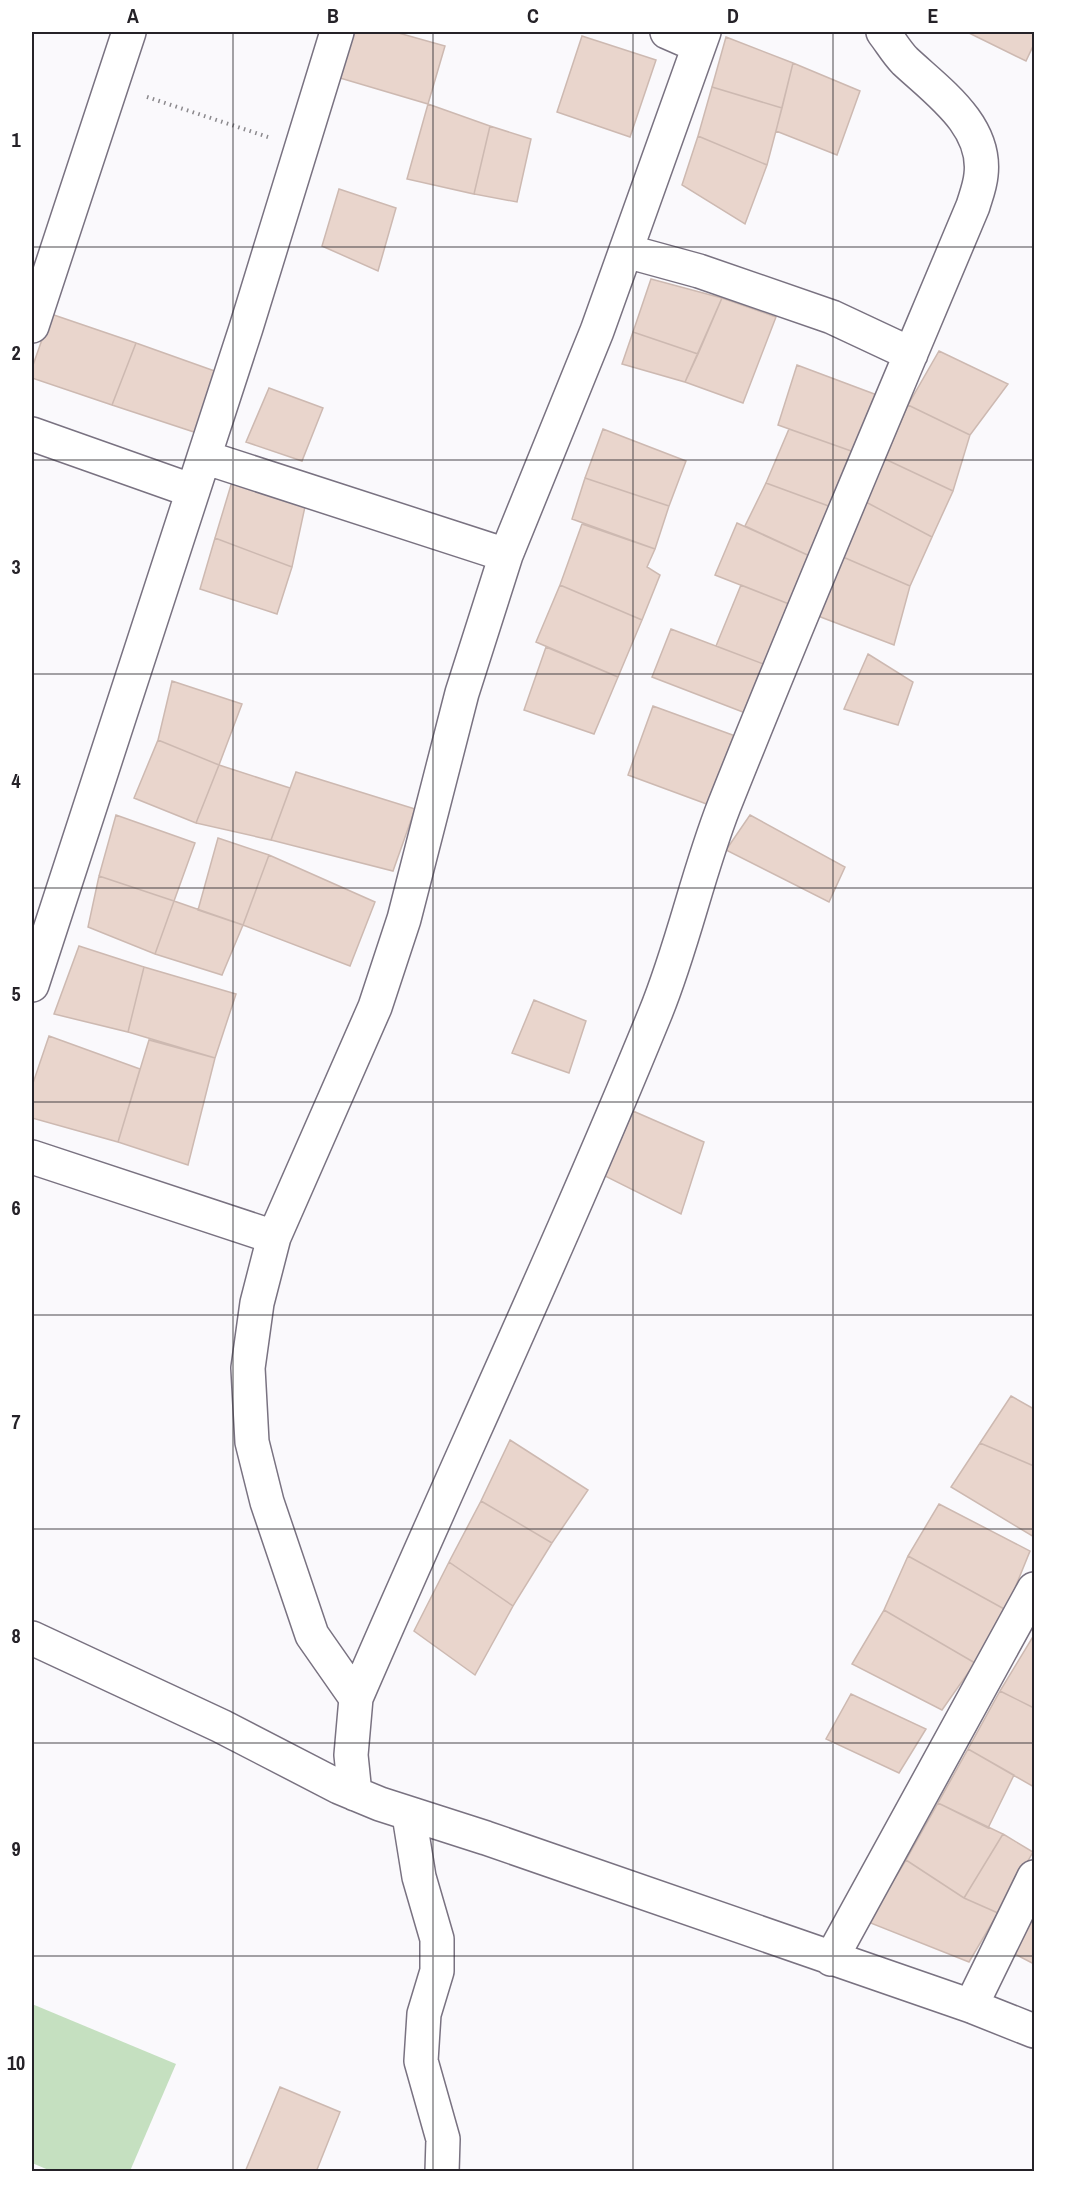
<svg xmlns="http://www.w3.org/2000/svg" width="1066" height="2203" font-family="'Archivo Narrow',sans-serif">
<style>
.green{fill:#c5e0c0}
.building{fill:#e9d5cc;stroke:#cdb9b1;stroke-width:1.5}
.lines{fill:none;stroke-linecap:round;stroke-linejoin:round}
.minor-casing{stroke:#797281;stroke-width:36}
.path{stroke:#8b898d;stroke-width:4;stroke-dasharray:1.5 4.5;stroke-linecap:butt}
.minor{stroke:#fff;stroke-width:33}
.grid{fill:none;stroke:#252228;stroke-width:1.5;stroke-opacity:0.55}
.neatline{fill:none;stroke:#252228;stroke-width:2}
.grid-label{font-size:20px;text-anchor:middle;font-weight:bold;fill:#252228}
</style>
<rect width="100%" height="100%" fill="#faf9fc"/>
<path class="green" d="M32 2004 176 2064 130 2171H51L32 2163Z"/>
<path class="building" d="M354 32H395L445 46 428 104 340 78Z
M967 32H1034V44L1026 61Z
M582 36 656 60 630 137 557 112Z
M726 37 793 63 782 108 712 87Z
M793 63 860 91 837 155 776 131Z
M712 87 782 108 767 165 698 136Z
M428 104 490 126 474 194 407 179Z
M490 126 531 139 517 202 474 194Z
M698 136 767 165 745 224 682 185Z
M339 189 396 208 378 271 322 246Z
M651 279 722 298 698 354 633 332Z
M722 298 776 317 743 403 685 382Z
M51 314 136 343 112 405 32 378V368Z
M633 332 698 354 685 382 622 364Z
M136 343 223 374 200 434 112 405Z
M939 351 1008 384 970 435 908 405Z
M797 365 877 395 854 452 778 425Z
M269 388 323 408 302 461 246 442Z
M908 405 970 435 953 491 885 459Z
M603 429 686 461 669 506 585 478Z
M789 429 854 452 834 508 766 483Z
M885 459 953 491 932 537 864 501Z
M234 475 306 502 292 567 215 538Z
M585 478 669 506 655 549 572 519Z
M766 483 834 508 814 558 745 526Z
M864 501 932 537 910 586 843 557Z
M737 523 814 558 794 606 715 575Z
M582 524 655 549 647 567 660 575 642 620 560 585Z
M215 538 292 567 277 614 200 589Z
M843 557 910 586 894 645 818 616Z
M560 585 642 620 618 677 536 642Z
M741 585 794 606 766 665 716 646Z
M671 629 766 665 748 714 652 677Z
M546 647 618 677 594 734 524 710Z
M868 654 913 682 898 725 844 709Z
M172 681 242 704 219 765 158 740Z
M653 706 738 737 712 806 628 775Z
M158 740 219 765 196 823 134 798Z
M219 765 290 788 271 840 196 823Z
M296 772 415 809 393 871 271 840Z
M116 815 195 843 174 901 99 876Z
M750 815 845 867 829 902 726 850Z
M218 838 269 855 243 925 198 910Z
M269 855 375 902 350 966 243 925Z
M99 876 174 901 155 954 88 927Z
M174 901 243 925 222 975 155 954Z
M79 946 144 967 128 1032 54 1014Z
M144 967 236 994 215 1058 128 1032Z
M534 1000 586 1021 569 1073 512 1053Z
M49 1036 140 1069 118 1142 32 1118V1086Z
M149 1040 215 1058 188 1165 118 1142Z
M633 1111 704 1142 681 1214 605 1176Z
M1011 1396 1034 1409V1466L980 1443Z
M510 1440 588 1490 552 1543 481 1501Z
M980 1443 1034 1466V1537L951 1487Z
M481 1501 552 1543 513 1606 449 1562Z
M939 1504 1030 1551 1006 1610 908 1556Z
M908 1556 1006 1610 975 1663 884 1610Z
M449 1562 513 1606 475 1675 414 1631Z
M884 1610 975 1663 942 1710 852 1664Z
M1034 1635V1708L1000 1691Z
M1000 1691 1034 1708V1787L968 1749Z
M851 1694 926 1729 899 1773 826 1739Z
M968 1749 1014 1775 988 1828 938 1803Z
M938 1803 1003 1834 964 1898 906 1860Z
M1003 1834 1033 1852 998 1913 964 1898Z
M906 1860 964 1898 998 1913 969 1962 868 1922Z
M1034 1907V1964L1011 1952Z
M280 2087 340 2112 316 2172H245Z"/>
<g class="lines">
<defs>
<path id="minor" d="M667 32 699 46
M626 251 699 271 832 317 911 354
M32 326 129 32
M32 434 193 491
M204 457 506 555
M32 985 246 328 337 32
M32 1157 274 1237
M32 1638 221 1726 339 1787 380 1804 486 1838 971 2006 1034 2031
M356 1698 312 1635 267 1502 252 1442 248 1368 257 1303 274 1237 375 1007 404 919 462 693 506 555 597 331 704 32
M355 1794 351 1755 356 1698C455 1469 561 1244 655 1014 683 946 697 875 724 806 804 605 889 406 973 206 976 196 980 186 981 175 987 125 937 91 905 61 897 53 890 41 883 32
M409 1815 419 1877 437 1939V1971L424 2014 421 2061 443 2139 442 2172
M831 1959 1034 1589
M971 2006 1034 1877"/>
</defs>
<use href="#minor" class="minor-casing"/>
<path class="path" d="M147 97 268 137"/>
<use href="#minor" class="minor"/>
</g>
<path class="grid" d="M233 32V2172M433 32V2172M633 32V2172M833 32V2172M32 247H1034M32 460H1034M32 674H1034M32 888H1034M32 1102H1034M32 1315H1034M32 1529H1034M32 1743H1034M32 1956H1034"/>
<rect width="1066" height="2203" fill="none" stroke="#ffffff" stroke-width="66"/>
<rect x="33" y="33" width="1000" height="2137" class="neatline"/>
<g class="grid-label">
<text x="133" y="23">A</text>
<text x="333" y="23">B</text>
<text x="533" y="23">C</text>
<text x="733" y="23">D</text>
<text x="933" y="23">E</text>
<text x="16" y="147">1</text>
<text x="16" y="360">2</text>
<text x="16" y="574">3</text>
<text x="16" y="788">4</text>
<text x="16" y="1001">5</text>
<text x="16" y="1215">6</text>
<text x="16" y="1429">7</text>
<text x="16" y="1643">8</text>
<text x="16" y="1856">9</text>
<text x="16" y="2070">10</text>
</g>
</svg>
